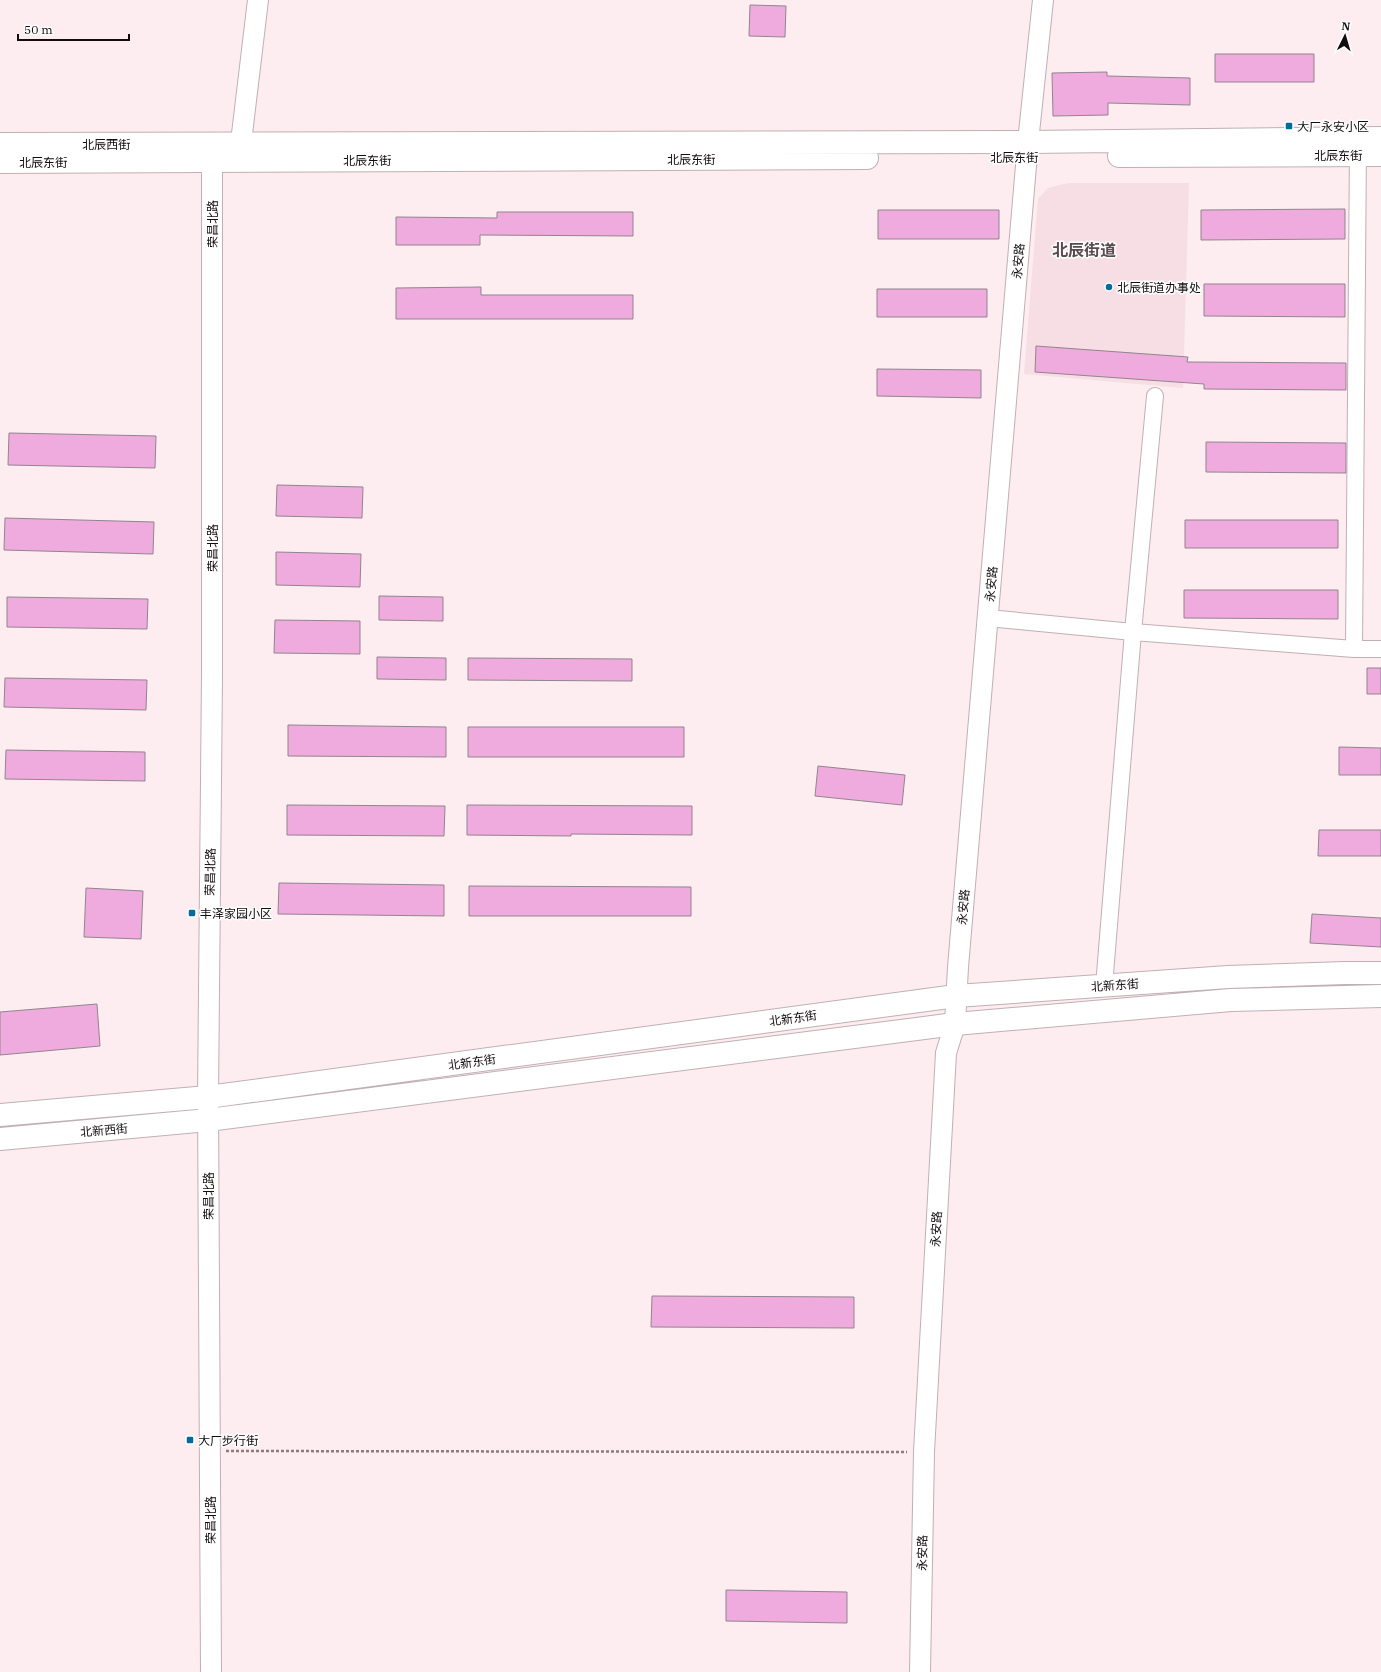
<svg xmlns="http://www.w3.org/2000/svg" width="1381" height="1672" font-family="'IBM Plex Serif','Noto Sans SC',serif">
<style>
.built{fill:#f6dee4}
.building{fill:#efabdd;stroke:#91858d}
.lines{fill:none;stroke-linecap:round;stroke-linejoin:round}
.minor-casing{stroke:#c0b0b4;stroke-width:18}
.tertiary-casing{stroke:#c0b0b4;stroke-width:22}
.secondary-casing{stroke:#c0b0b4;stroke-width:24}
.path{stroke:#887c7f;stroke-width:2.5;stroke-dasharray:3 2;stroke-linecap:butt}
.minor{stroke:#fff;stroke-width:16}
.tertiary{stroke:#fff;stroke-width:20}
.secondary{stroke:#fff;stroke-width:22}
.poi-dot{fill:#006c99;stroke:#fefefe;stroke-width:1.5}
.labels{text-anchor:middle;dominant-baseline:central;stroke-width:3;stroke-linejoin:round;paint-order:stroke}
.poi-label{font-size:12px;fill:#110c0d;stroke:#fefefe;text-anchor:start}
.street-label{font-size:12px;fill:#110c0d;stroke:#fefefe}
.district-label{font-size:16px;font-weight:bold;fill:#594b4f;stroke:#fefefe}
</style>
<rect width="100%" height="100%" fill="#fdecf0"/>
<path class="built" d="M1068 183H1189L1183 388 1024 374 1038 199 1048 188Z"/>
<path class="building" d="M750 5 786 6 785 37 749 36Z
M1215 54H1314V82H1215Z
M1107 72V76L1190 78V105L1108 103V115L1053 116 1052 73Z
M1345 209V239L1201 240V210Z
M878 210H999V239H878Z
M497 212H633V236L480 235V245H396V217L497 218Z
M1204 284H1345V317L1204 316Z
M481 287V295H633V319H396V288Z
M877 289H987V317H877Z
M1036 346 1188 357 1187 362 1346 363V390L1204 389V384L1035 372Z
M877 369 981 370V398L877 396Z
M9 433 156 436 155 468 8 465Z
M1206 442 1346 443V473L1206 472Z
M277 485 363 487 362 518 276 516Z
M5 518 154 522 153 554 4 550Z
M1185 520H1338V548H1185Z
M276 552 361 554 360 587 276 585Z
M1184 590H1338V619L1184 618Z
M379 596 443 597V621L379 620Z
M7 597 148 599 147 629 7 627Z
M275 620 360 621V654L274 653Z
M377 657 446 658V680L377 679Z
M468 658 632 659V681L468 680Z
M1367 668H1381V694H1367Z
M5 678 147 680 146 710 4 707Z
M288 725 446 727V757L288 756Z
M468 727H684V757H468Z
M1339 747 1381 748V775H1339Z
M6 750 145 752V781L5 779Z
M818 766 905 775 902 805 815 796Z
M287 805 445 806 444 836 287 835Z
M467 805 692 806V835L571 834V836L467 835Z
M1319 830H1381V856H1318Z
M279 883 444 885V916L278 914Z
M469 886 691 887V916H469Z
M86 888 143 891 141 939 84 937Z
M1312 914 1381 918V947L1310 943Z
M97 1004 100 1046 0 1055V1012Z
M652 1296 854 1297V1328L651 1327Z
M726 1590 847 1592V1623L726 1621Z"/>
<g class="lines">
<defs>
<path id="minor" d="M988 618 1133 632 1354 649H1381
M1354 649 1358 144
M1104 986 1133 632 1155 396"/>
<path id="tertiary" d="M239 159 258 0
M211 1672 208 1097 212 675V144
M920 1672 924 1452 946 1053 955 1024 958 967 1028 142 1043 0"/>
<path id="secondary" d="M0 144 1028 142 1381 138
M1119 156 1381 155
M0 162 867 158
M0 1115 208 1097 956 996 1228 977 1345 973H1381
M0 1139 208 1120 955 1024 1231 1000 1381 996"/>
</defs>
<use href="#minor" class="minor-casing"/>
<use href="#tertiary" class="tertiary-casing"/>
<use href="#secondary" class="secondary-casing"/>
<path class="path" d="M226 1451 907 1452"/>
<use href="#minor" class="minor"/>
<use href="#tertiary" class="tertiary"/>
<use href="#secondary" class="secondary"/>
</g>
<g class="poi-dot">
<rect x="1285" y="122" width="8" height="8" rx="2"/>
<circle cx="1109" cy="287" r="4"/>
<rect x="188" y="909" width="8" height="8" rx="2"/>
<rect x="186" y="1436" width="8" height="8" rx="2"/>
</g>
<g class="labels">
<g class="poi-label">
<text x="1297" y="126">大厂永安小区</text>
<text x="1117" y="287">北辰街道办事处</text>
<text x="200" y="913">丰泽家园小区</text>
<text x="198" y="1440">大厂步行街</text>
</g>
<g class="street-label">
<text x="106" y="144">北辰西街</text>
<text x="1338" y="155">北辰东街</text>
<text x="1014" y="157">北辰东街</text>
<text x="691" y="159">北辰东街</text>
<text x="367" y="160">北辰东街</text>
<text x="43" y="162">北辰东街</text>
<text transform="translate(212 224) rotate(-90)">荣昌北路</text>
<text transform="translate(1018 261) rotate(-85)">永安路</text>
<text transform="translate(212 548) rotate(-90)">荣昌北路</text>
<text transform="translate(991 584) rotate(-85)">永安路</text>
<text transform="translate(210 872) rotate(-89)">荣昌北路</text>
<text transform="translate(963 907) rotate(-85)">永安路</text>
<text transform="translate(1115 985) rotate(-4)">北新东街</text>
<text transform="translate(793 1018) rotate(-8)">北新东街</text>
<text transform="translate(472 1062) rotate(-8)">北新东街</text>
<text transform="translate(104 1130) rotate(-5)">北新西街</text>
<text transform="translate(208 1196) rotate(-90)">荣昌北路</text>
<text transform="translate(936 1229) rotate(-87)">永安路</text>
<text transform="translate(210 1520) rotate(-90)">荣昌北路</text>
<text transform="translate(922 1553) rotate(-89)">永安路</text>
</g>
<g class="district-label">
<text x="1084" y="250">北辰街道</text>
</g>
</g>
<g transform="translate(1345 36) rotate(5)" stroke="#fefefe" stroke-width="3" paint-order="stroke">
<path d="M0-3L7 15L0 10L-7 15Z" fill="#110c0d"/>
<text y="-6" font-size="11" font-weight="bold" text-anchor="middle" fill="#110c0d">N</text>
</g>
<path d="M18 34v6h111v-6" fill="none" stroke="#110c0d" stroke-width="2"/>
<text x="24" y="34" font-size="12" fill="#110c0d" stroke="#fefefe" stroke-width="3" paint-order="stroke">50 m</text>
</svg>
